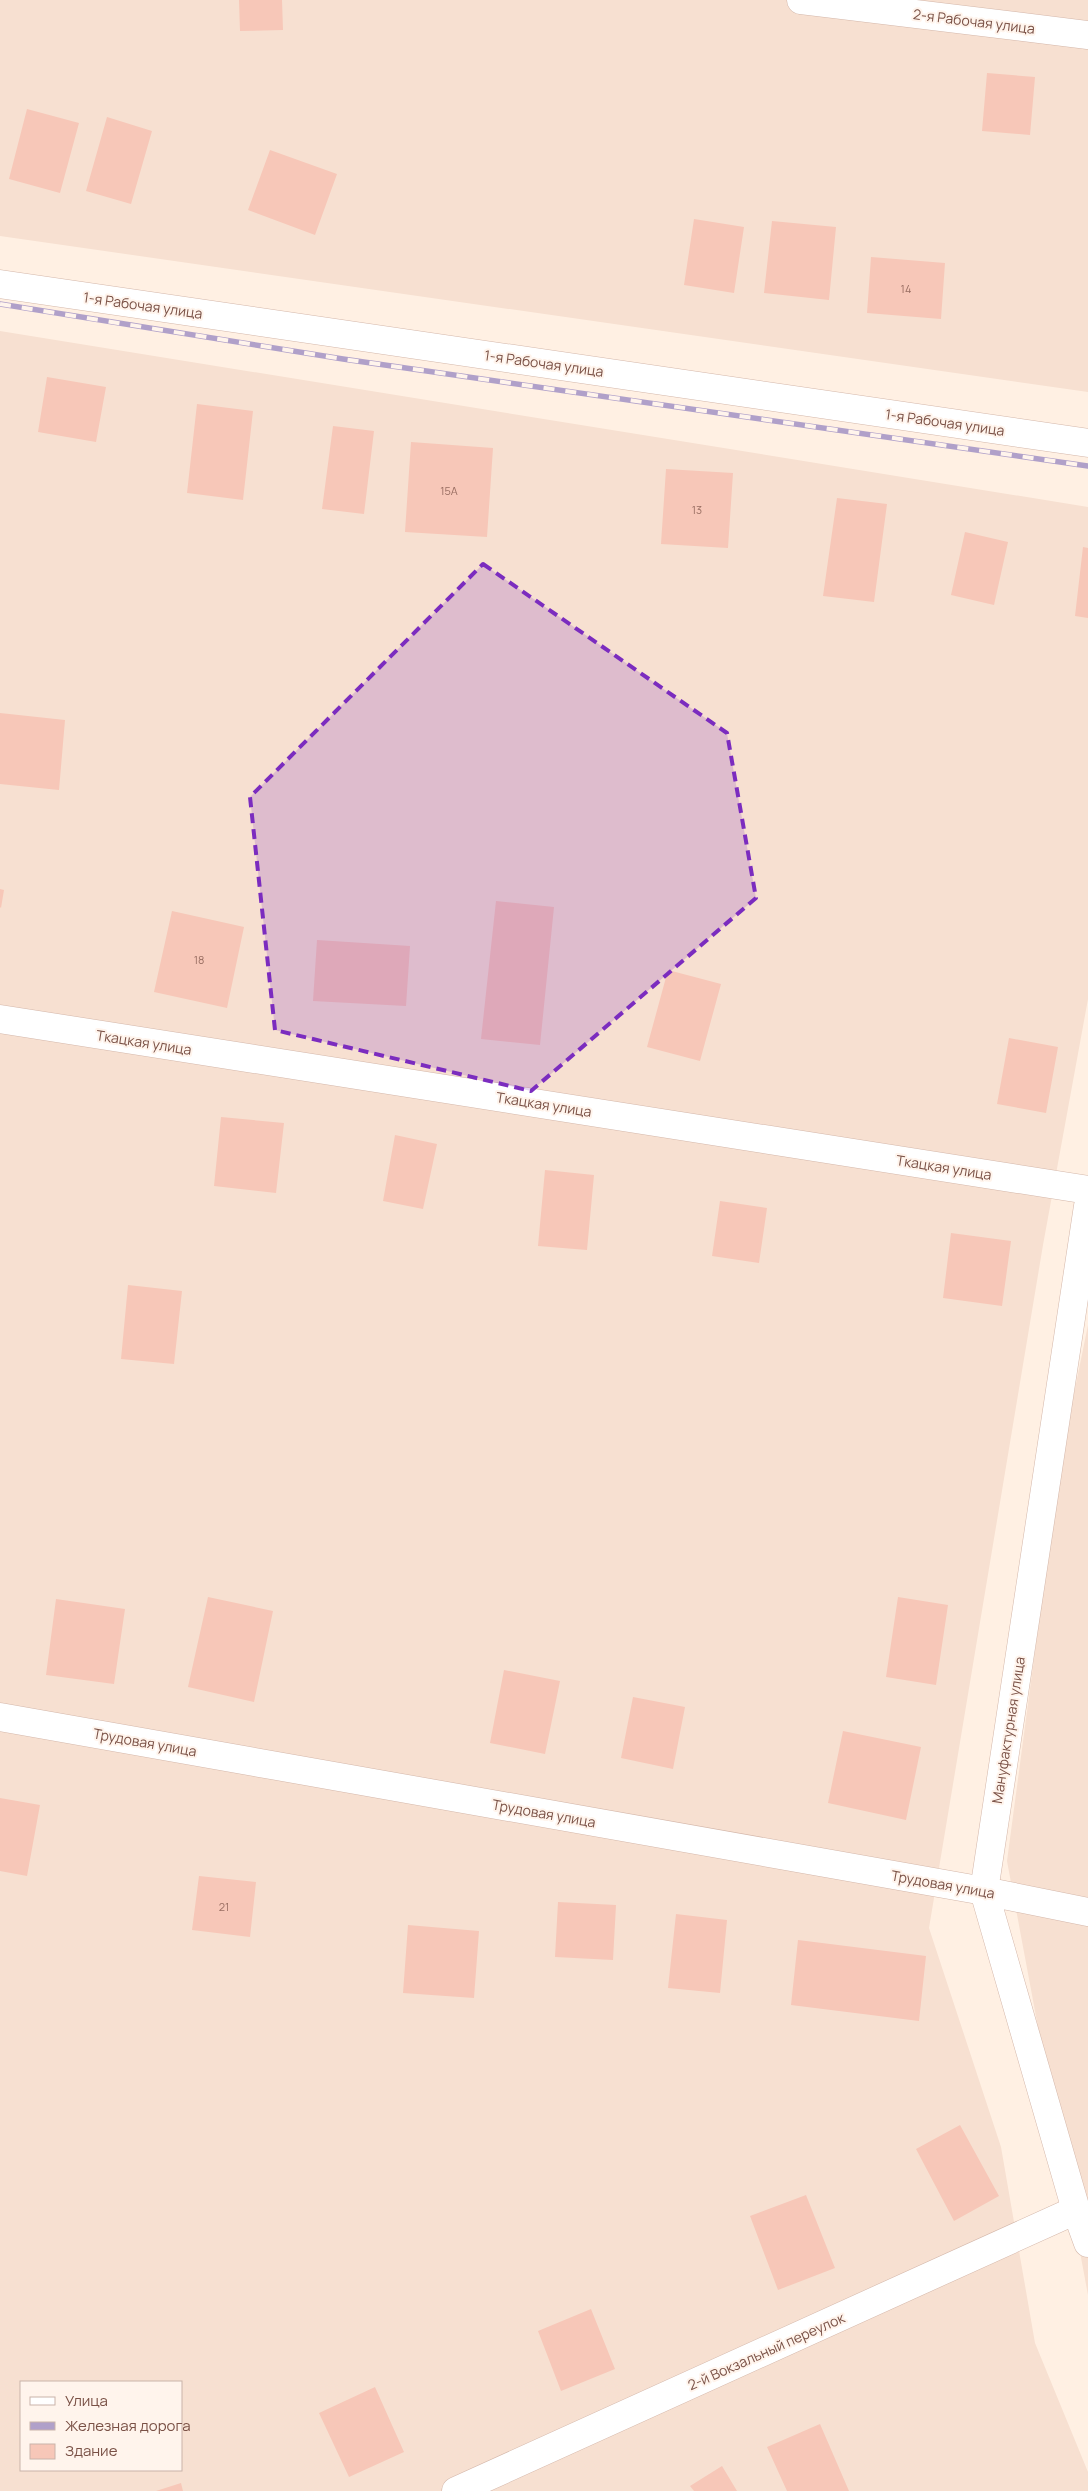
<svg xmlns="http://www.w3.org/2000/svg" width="1088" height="2491" font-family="Manrope,sans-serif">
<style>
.residential{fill:#f7e0d1;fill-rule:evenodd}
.building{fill:#f7c7b8}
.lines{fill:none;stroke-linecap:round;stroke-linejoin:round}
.minor-casing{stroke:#d4b7aa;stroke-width:29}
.minor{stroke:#fff;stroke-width:28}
.rail-casing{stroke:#b0a0c9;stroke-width:5.5}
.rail{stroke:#fff4ec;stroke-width:4;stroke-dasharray:11;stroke-linecap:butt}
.marked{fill:#7b2cbf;fill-opacity:0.2;stroke:#7b2cbf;stroke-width:4;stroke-dasharray:10 6;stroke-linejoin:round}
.labels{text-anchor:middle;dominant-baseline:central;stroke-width:4;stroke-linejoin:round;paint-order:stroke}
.number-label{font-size:11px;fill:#996e62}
.street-label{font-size:14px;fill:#7a5146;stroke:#fff4ec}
</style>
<rect width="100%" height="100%" fill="#fff0e3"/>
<path class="residential" d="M0 0H1088V392L0 236Z
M0 331 1088 507V999L1043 1245 929 1928 1001 2147 1035 2343 1088 2472V2491H0ZM21 2382H181V2470H21Z
M1088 1325V2295L1007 1861 1061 1457Z"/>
<path class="building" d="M239 0H282L283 30 240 31Z
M987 73 1035 77 1030 135 982 131Z
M27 109 79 123 60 193 9 179Z
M107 117 152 131 131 204 86 191Z
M270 150 337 174 315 235 248 210Z
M694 219 744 227 734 293 684 285Z
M772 221 836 227 829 300 764 293Z
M871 257 945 263 941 319 867 313Z
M47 377 106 387 96 442 38 432Z
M197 404 253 411 243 500 187 493Z
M333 426 374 431 364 514 322 509Z
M411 442 493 448 487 537 405 532Z
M666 469 733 473 728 548 661 544Z
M837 498 887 504 874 602 823 596Z
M965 532 1008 542 994 605 951 595Z
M1083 547 1088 548V618L1075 616Z
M0 713 65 720 59 790 0 784Z
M0 889 4 890 1 908 0 907Z
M496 901 554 907 540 1045 481 1039Z
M172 911 244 927 227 1008 154 992Z
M317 940 410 946 406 1006 313 1001Z
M668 970 721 984 700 1061 647 1047Z
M1009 1038 1058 1047 1046 1113 997 1104Z
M221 1117 284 1123 276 1193 214 1186Z
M395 1135 437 1144 423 1209 383 1201Z
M545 1170 594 1175 587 1250 538 1246Z
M720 1201 767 1208 759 1263 712 1256Z
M951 1233 1011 1241 1002 1306 943 1298Z
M128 1285 182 1291 174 1364 121 1359Z
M208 1597 273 1611 254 1702 188 1687Z
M898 1597 948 1605 936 1685 886 1677Z
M56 1599 125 1609 114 1684 46 1675Z
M504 1670 560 1681 545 1754 490 1743Z
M633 1697 685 1707 673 1769 621 1758Z
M843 1731 921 1747 906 1820 828 1803Z
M0 1798 40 1805 27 1876 0 1871Z
M199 1876 256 1882 250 1937 192 1930Z
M558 1902 616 1905 613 1960 555 1957Z
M676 1914 727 1920 720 1993 668 1988Z
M408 1925 479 1931 474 1998 403 1993Z
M798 1940 926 1956 919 2021 791 2005Z
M960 2125 999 2196 954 2221 916 2149Z
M806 2195 835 2268 778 2290 750 2216Z
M591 2309 615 2369 561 2391 538 2331Z
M375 2387 404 2452 349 2477 319 2413Z
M820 2424 849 2491H787L767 2447Z
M722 2466 737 2491H694L690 2486Z
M181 2483 183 2491H156Z"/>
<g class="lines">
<defs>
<path id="minor" d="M801 0 1088 35
M0 284 1088 443
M0 1019 1088 1190
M1088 1206 984 1891 1076 2210 1088 2243
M0 1717 984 1891 1088 1912
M456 2491 1076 2210"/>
</defs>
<use href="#minor" class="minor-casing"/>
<use href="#minor" class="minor"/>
<defs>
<path id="rail" d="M0 304 343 359 1088 466"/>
</defs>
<use href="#rail" class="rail-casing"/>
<use href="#rail" class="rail"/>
</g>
<path class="marked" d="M483 564 727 733 756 898 531 1091 275 1030 250 797Z"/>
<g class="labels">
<g class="number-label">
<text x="906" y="288">14</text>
<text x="449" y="490">15А</text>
<text x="697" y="509">13</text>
<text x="199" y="959">18</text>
<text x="224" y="1906">21</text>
</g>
<g class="street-label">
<text transform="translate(974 21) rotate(7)">2-я Рабочая улица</text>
<text transform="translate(143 305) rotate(8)">1-я Рабочая улица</text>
<text transform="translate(544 363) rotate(8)">1-я Рабочая улица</text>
<text transform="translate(945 422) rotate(8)">1-я Рабочая улица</text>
<text transform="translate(144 1042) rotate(9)">Ткацкая улица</text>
<text transform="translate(544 1104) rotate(9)">Ткацкая улица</text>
<text transform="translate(944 1167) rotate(9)">Ткацкая улица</text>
<text transform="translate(1008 1730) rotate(-81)">Мануфактурная улица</text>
<text transform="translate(145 1742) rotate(10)">Трудовая улица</text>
<text transform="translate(544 1813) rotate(10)">Трудовая улица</text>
<text transform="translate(943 1884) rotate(10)">Трудовая улица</text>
<text transform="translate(766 2351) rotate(-24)">2-й Вокзальный переулок</text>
</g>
</g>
<rect x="20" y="2381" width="162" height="90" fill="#fff4ec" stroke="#cab3aa"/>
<rect x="30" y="2397" width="25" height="8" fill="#ffffff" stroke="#cab3aa"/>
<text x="65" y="2406" font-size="15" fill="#7a5146">Улица</text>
<rect x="30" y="2422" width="25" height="8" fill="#b0a0c9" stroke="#cab3aa"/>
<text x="65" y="2431" font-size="15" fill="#7a5146">Железная дорога</text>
<rect x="30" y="2444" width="25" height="15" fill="#f7c7b8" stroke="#cab3aa"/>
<text x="65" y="2456" font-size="15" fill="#7a5146">Здание</text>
</svg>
